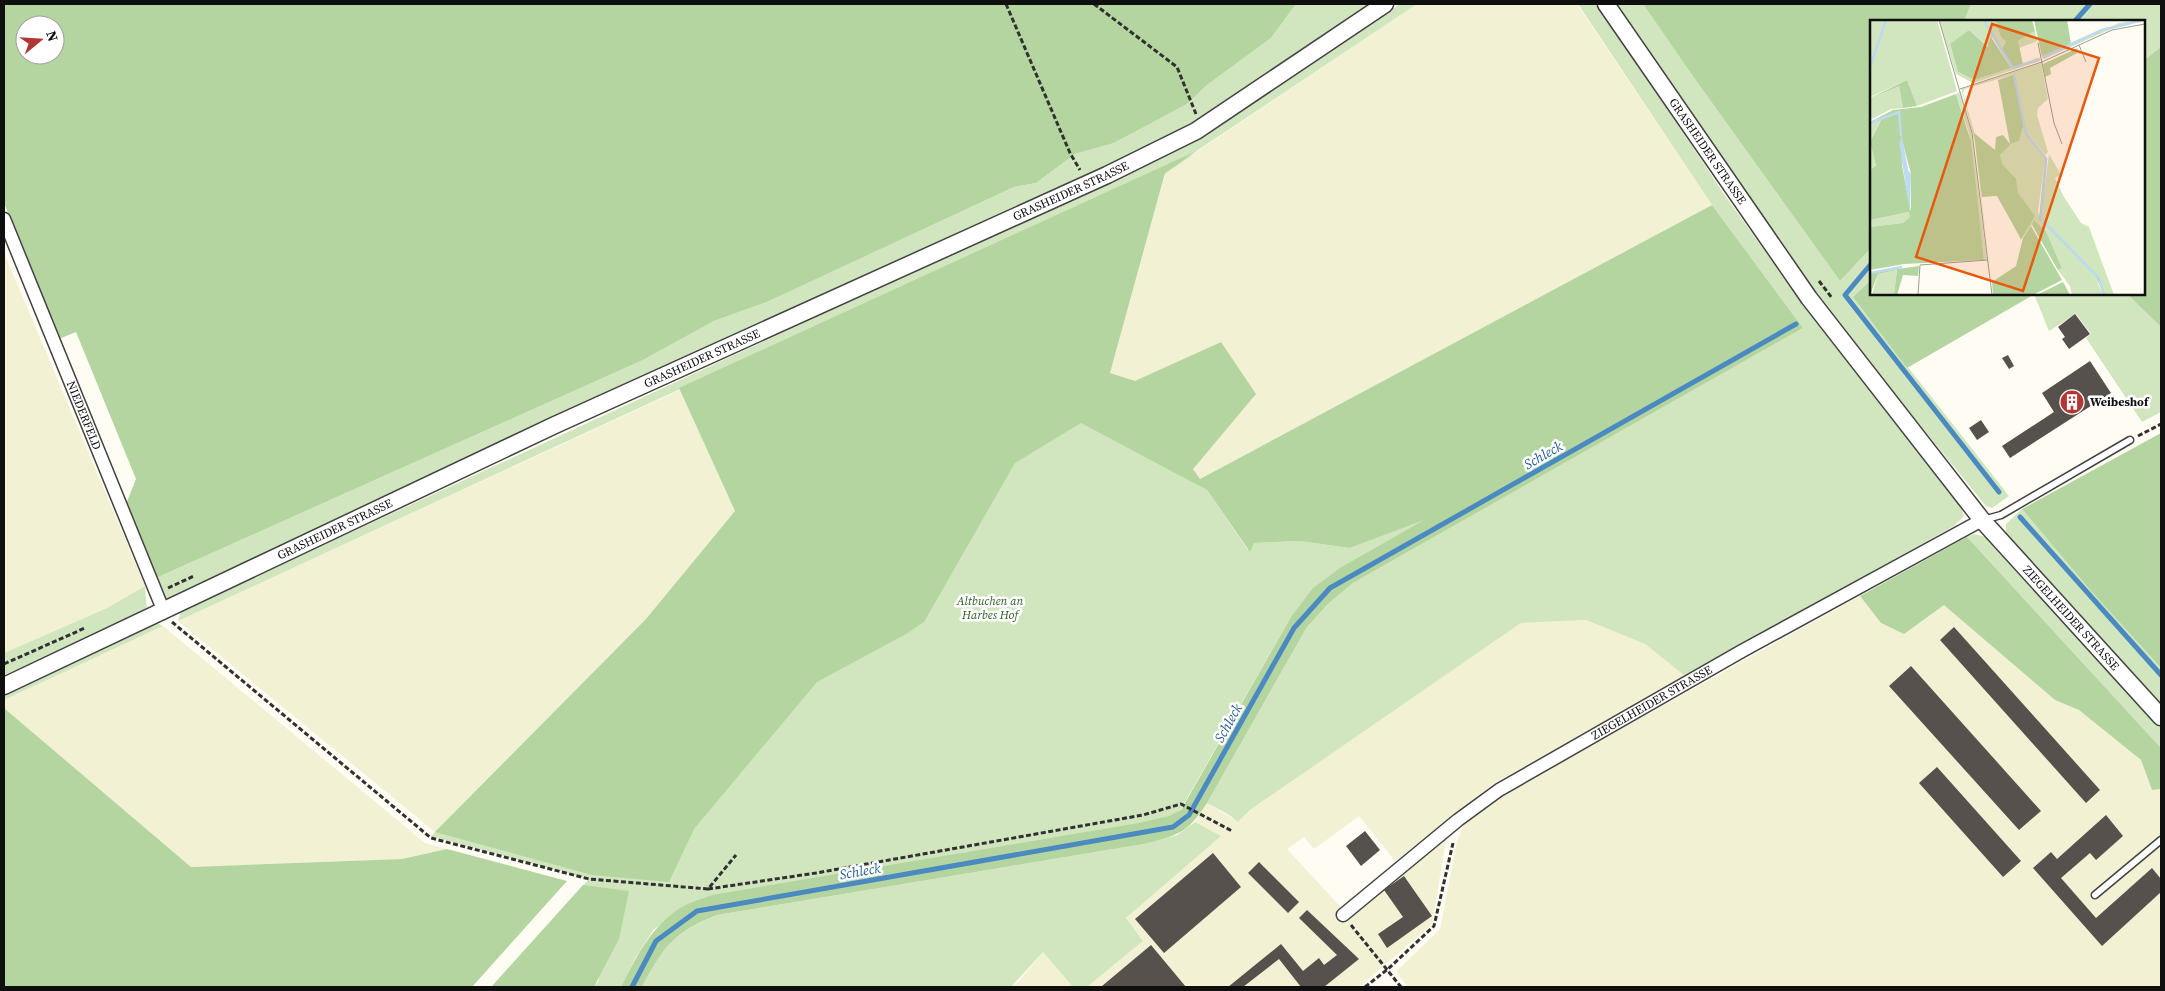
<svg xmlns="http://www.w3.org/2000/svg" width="2165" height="991" font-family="'Source Serif 4',serif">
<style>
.farmland{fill:#f2f1d4}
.green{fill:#d1e6bf}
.forest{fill:#b4d5a0;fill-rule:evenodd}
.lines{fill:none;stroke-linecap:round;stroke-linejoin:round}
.stream{stroke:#4a8ac0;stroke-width:5}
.building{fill:#57514d}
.service-casing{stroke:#424242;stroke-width:9}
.minor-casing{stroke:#424242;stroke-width:15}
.tertiary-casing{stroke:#424242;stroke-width:19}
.path{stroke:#313131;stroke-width:3;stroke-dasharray:5 2.5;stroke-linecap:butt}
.service{stroke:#fff;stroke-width:6}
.minor{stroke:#fff;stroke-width:12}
.tertiary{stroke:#fff;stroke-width:16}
.labels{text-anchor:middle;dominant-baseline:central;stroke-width:5;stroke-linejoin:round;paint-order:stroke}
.street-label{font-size:12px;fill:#0f0f0f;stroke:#fff}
.poi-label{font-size:12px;font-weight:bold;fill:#0f0f0f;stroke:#fff;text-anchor:start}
.park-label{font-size:12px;font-style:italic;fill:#2e6125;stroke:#fff}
.water-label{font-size:14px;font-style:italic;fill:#245d96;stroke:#fff}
.inset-river{fill:none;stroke:#bcdaf0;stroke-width:2.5}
.inset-road{fill:none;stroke:#9e9d98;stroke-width:1}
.view{fill:#e8590c;fill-opacity:0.15;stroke:#e8590c;stroke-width:2.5}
.inset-edge{fill:none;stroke:#0f0f0f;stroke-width:2.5}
</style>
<rect width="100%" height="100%" fill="#fefcf3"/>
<path class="farmland" d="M1417 4H1577L1712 205 1200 479 1193 469 1221 342 1135 382 1110 373 1165 173Z
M4 253 145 586 107 608 4 653Z
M680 390 735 511 646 619 435 832 178 621Z
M1860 596 1881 623 1944 604 2055 700 2079 710 2141 760 2152 790 2161 789V987H1408L1396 972 1440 929 1457 841 1464 825 1500 796Z
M1586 620 1645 644 1685 676 1493 784 1395 861 1359 816 1314 849 1304 837 1287 849 1348 915 1446 840 1432 924 1359 987H1087L1143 941 1126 918 1221 836 1195 822 1207 803 1238 822 1250 810 1521 623Z
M163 626 425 843 447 849 402 859 191 867 4 708V700Z
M1043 952 1073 987H1011L1018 982Z"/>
<path class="green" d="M1296 4H1372L1209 116 1118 162 167 604 156 578 643 360 714 321 767 302 1014 187 1036 183 1075 154 1114 143 1187 104 1207 85 1271 38Z
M1400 4H1417L1198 150 178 621 181 611 1117 178 1196 138Z
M1578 4H1597L1726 197 1804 306 1959 502 1964 516 1954 526 1685 676 1645 644 1586 620 1521 623 1250 810 1238 822 1229 815 1207 803 1307 627 1328 604 1353 583 1803 328 1712 205Z
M1613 4H1643L1692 75 1840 281 1871 248V280L1853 297 2009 496 1992 508 1986 506 1848 337Z
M1971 4H2161V47L2144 60V21H1964Z
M1194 154 1162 176 1107 377 1132 386 1253 396 1190 473 1198 485 1207 490 1248 550 1254 543 1299 541 1350 548 1428 518 1291 617 1178 814 1165 819 708 898 654 929 636 957 621 987H594L599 980 579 890 589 879 431 836 643 623 733 514 894 292Z
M2034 294H2127L2161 327V412L2142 422 2086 338 2091 334 2076 314 2049 331Z
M2022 509 2090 590 2161 668V705L2006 534V524Z
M1974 534 1990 538 2161 725V748L1967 537Z
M145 586 147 612 4 675V653L107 608Z
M157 623 163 626 4 700V693Z
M1195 822 1221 836 1126 918 1143 941 1087 987H1073L1043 952 1011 987H642C663 946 674 933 717 915L1144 844 1177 835Z"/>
<path class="forest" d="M4 4H1296L1271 38 1207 85 1187 104 1114 143 1075 154 1036 183 1014 187 767 302 714 321 643 360 156 578 126 504 136 479 76 332 59 339 4 203ZM25 25H55V55H25Z
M1643 4H1971L1964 21H1871V248L1840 281 1692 75Z
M2161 47V327L2127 294H2144V60Z
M1198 150 1165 173 1110 373 1135 381 1221 342 1256 394 1193 469 1200 479 1712 205 1803 328 1353 583 1328 604 1307 627 1207 803C1187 834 1178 835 1144 844L717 915C674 932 663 947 642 987H621C636 957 651 927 680 908 690 902 702 899 712 895L1139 823 1169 816 1181 810 1291 617 1313 588 1340 568 1424 520 1350 548 1299 541 1254 543 1250 552 1207 490 1081 423 1015 463 924 622 906 634 817 682 694 829 669 882 592 875 435 832 646 619 735 511 679 388Z
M1871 280V294H2035L1907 368 1853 297Z
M2161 433V668L2090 590 2022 509Z
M1967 537 2161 748V789L2152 790 2141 760 2079 710 2055 700 1944 605 1904 634 1881 623 1860 596Z
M4 708 191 867 402 859 447 849 567 881 472 987H4Z
M583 885 629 891 619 939 594 987H491Z"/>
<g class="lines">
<path class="stream" d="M2075 21 2090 4
M1871 264 1845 295 1999 492
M2020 517 2161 675
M632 987 656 941 697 911 1173 827 1189 815 1294 628 1330 588 1796 324"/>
</g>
<path class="building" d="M2075 314 2090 334 2069 349 2062 339 2065 337 2058 327Z
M2008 355 2014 366 2009 369 2002 358Z
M2090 361 2111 393 2010 458 2002 446 2054 412 2042 393Z
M1981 420 1989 432 1977 440 1969 428Z
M1954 627 2100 790 2086 803 1940 640Z
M1911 666 2041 811 2019 830 1889 686Z
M1937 767 2021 861 2003 877 1919 783Z
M2106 815 2123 836 2096 860 2090 853 2061 878 2096 918 2152 868 2161 879V892L2102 946 2033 868 2051 852 2057 859Z
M1365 831 1380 850 1361 866 1346 846Z
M1213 853 1241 887 1164 953 1135 919Z
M1259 862 1299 902 1288 913 1248 873Z
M1404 876 1432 916 1387 948 1378 934 1403 917 1384 890Z
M1307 910 1359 959 1324 987H1301L1279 959 1243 987H1228L1281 944 1303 971 1319 958 1324 965 1337 955 1299 918Z
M1151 945 1186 987H1103L1102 986Z"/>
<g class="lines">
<defs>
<path id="service" d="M1983 520 2001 515 2130 440
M2095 895 2161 840"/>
<g id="minor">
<path id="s1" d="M4 219 164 612"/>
<path id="s2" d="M1343 915 1458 820 1499 790 1742 651 1982 520"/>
</g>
<g id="tertiary">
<path id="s3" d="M1606 4 1809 298 1982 520 2161 717"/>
<path id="s4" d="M4 686 555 425 1107 175 1196 131 1385 4"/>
</g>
</defs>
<use href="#service" class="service-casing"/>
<use href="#minor" class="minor-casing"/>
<use href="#tertiary" class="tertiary-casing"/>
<path class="path" d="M1006 4 1070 153 1080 170
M1094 4 1177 67 1196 114
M1819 281 1832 298
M2138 436 2161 424
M168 588 194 576
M172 622 431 838 589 879 708 889 736 855
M4 664 85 628
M708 889 816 873 1143 815 1181 804 1232 831
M1351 925 1401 987
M1365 987 1388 969 1434 926 1453 843"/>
<use href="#service" class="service"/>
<use href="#minor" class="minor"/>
<use href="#tertiary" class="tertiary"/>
</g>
<defs>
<symbol id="building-disc" viewBox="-11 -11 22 22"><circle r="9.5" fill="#b23634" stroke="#fff"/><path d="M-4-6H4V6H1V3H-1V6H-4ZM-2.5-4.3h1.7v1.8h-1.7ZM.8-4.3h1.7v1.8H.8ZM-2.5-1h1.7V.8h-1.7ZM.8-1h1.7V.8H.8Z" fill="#fff"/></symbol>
</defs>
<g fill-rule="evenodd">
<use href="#building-disc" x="2058" y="388" width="28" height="28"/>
</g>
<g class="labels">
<g class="street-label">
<text stroke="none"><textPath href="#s3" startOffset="179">GRASHEIDER STRASSE</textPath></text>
<text stroke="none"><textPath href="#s4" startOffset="1176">GRASHEIDER STRASSE</textPath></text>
<text stroke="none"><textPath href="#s4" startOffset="771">GRASHEIDER STRASSE</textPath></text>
<text stroke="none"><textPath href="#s1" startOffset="212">NIEDERFELD</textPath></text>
<text stroke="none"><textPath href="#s4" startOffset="366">GRASHEIDER STRASSE</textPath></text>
<text stroke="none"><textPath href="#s3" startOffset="771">ZIEGELHEIDER STRASSE</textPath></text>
<text stroke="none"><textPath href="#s2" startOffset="376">ZIEGELHEIDER STRASSE</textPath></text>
</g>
<g class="poi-label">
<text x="2090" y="402">Weibeshof</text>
</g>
<g class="park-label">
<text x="990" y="601">Altbuchen an<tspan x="990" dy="14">Harbes Hof</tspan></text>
</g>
<g class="water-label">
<text transform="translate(1543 455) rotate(-30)">Schleck</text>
<text transform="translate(1228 723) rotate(-61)">Schleck</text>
<text transform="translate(860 871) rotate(-10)">Schleck</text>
</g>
</g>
<g transform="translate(1870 20)">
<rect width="275" height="275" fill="#fefcf3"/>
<path d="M0 0H67L87 71 47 86 37 60 0 77ZM69 0H125L131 17 136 22 143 47 170 38V41L103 63 86 54ZM99 10 119 27 122 17 141 48 104 60 88 52 80 25ZM275 0 241 9 174 39 172 37 249 3ZM165 11 167 21 149 28 148 21ZM171 43 178 79 168 88 167 95 178 132 175 135 156 111 145 54 95 69 93 73 106 118 125 131 133 116 139 125 149 121 152 101 156 116 175 138 168 192 172 202 225 256 233 275H202L200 266 188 250 192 248 176 211 165 201 151 220 136 189 109 151 118 239 105 123 92 72V69ZM29 65 33 88 21 89 0 100V78ZM90 72 101 111 117 240H114L99 113 86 74ZM11 99 0 122 6 147 0 150V104ZM179 134 191 155 185 158 194 177 211 203 219 207 244 275H235L229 257 171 197ZM40 192V197L33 203 0 207V213V200ZM27 250 24 275H2L8 254Z" fill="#d1e6bf" fill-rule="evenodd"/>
<path d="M125 0H162L165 11 148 21 153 44 143 48 132 29 136 22 131 17ZM164 0H197L201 24 172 37ZM99 10 118 27 121 17 141 48 104 60 88 52 80 24ZM208 28 207 33 180 48 181 54 175 57 173 44ZM145 54 156 111 177 139 171 197 229 257 235 275 225 256 169 199 175 138 156 116 153 106 149 121 141 124 130 135 132 144 146 159 148 173 165 196 151 219 127 176 112 177 104 113 125 130 126 117 133 115 140 124 128 60ZM37 60 47 86 33 88 29 66 0 78ZM86 74 101 122 114 240 34 244 0 250V207L33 203 40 197 39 192 0 200V150L6 146 0 122 11 100 0 102 23 90 51 87ZM31 116 41 154V192L32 146ZM164 200 176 211 192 248 188 250 162 205ZM161 206 192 260 163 275H123L122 262 146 246 153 218ZM49 246 48 256 33 255 27 275H24L27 250 8 254 0 275V253ZM193 262 200 275H167Z" fill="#b4d5a0" fill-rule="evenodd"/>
<path d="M32 117 38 150 41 154 40 192 29 123Z" fill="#bcdaf0"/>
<path class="inset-river" d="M114 0 143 48 169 39M173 37 232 10 273 0M0 47 16 0M144 55 156 114 176 139 171 199 229 258 234 275M0 103 29 92 31 116M0 253 32 247"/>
<path class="inset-road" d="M69 0 102 113 122 275M168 23 184 103 192 124M209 25 216 42M90 69 172 42 242 10 275 4M48 275 50 245 118 240"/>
<path class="view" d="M122 4 229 38 153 271 46 237Z"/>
<rect width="275" height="275" class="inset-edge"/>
</g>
<rect width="2165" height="991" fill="none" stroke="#0f0f0f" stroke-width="10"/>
<g transform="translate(40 40) rotate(72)"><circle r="24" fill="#ffffff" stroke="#9f9f9f"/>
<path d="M0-4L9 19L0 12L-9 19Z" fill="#b23634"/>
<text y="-8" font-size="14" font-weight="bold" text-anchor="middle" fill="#0f0f0f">N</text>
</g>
</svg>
